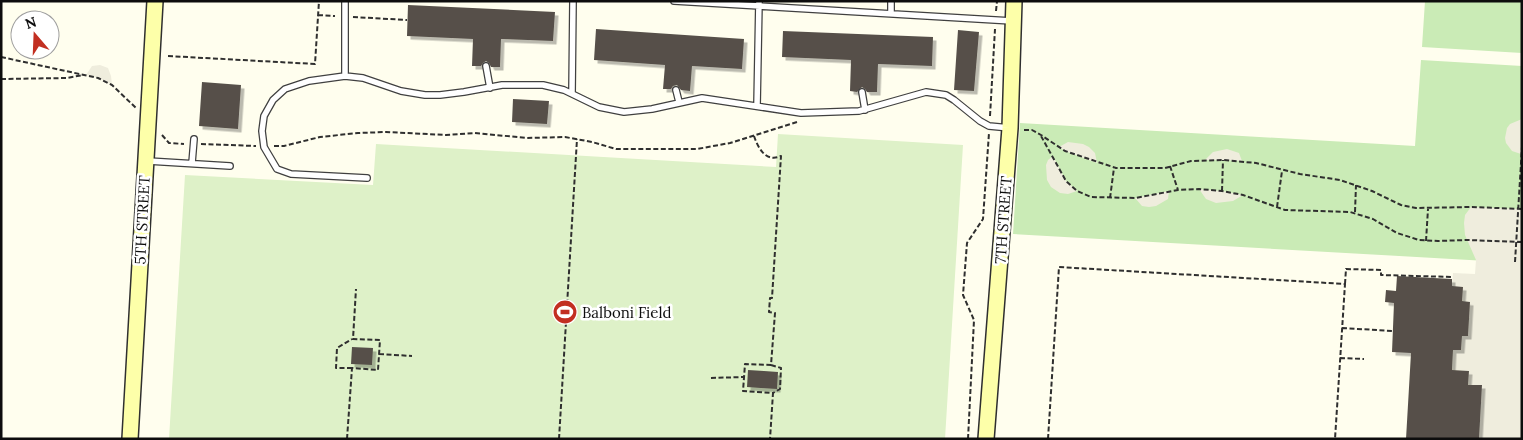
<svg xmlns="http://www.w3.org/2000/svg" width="1523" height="440" font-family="Lora,serif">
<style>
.green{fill:#caebb6}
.pitch{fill:#def1c8}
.plaza{fill:#efeddd}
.building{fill:#565049;filter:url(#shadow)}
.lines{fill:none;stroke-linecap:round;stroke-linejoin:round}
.lane-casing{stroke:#404040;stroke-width:8}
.secondary-casing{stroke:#2f2f2f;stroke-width:18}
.path{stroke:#2f2f2f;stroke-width:2;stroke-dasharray:5 2.5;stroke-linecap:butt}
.lane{stroke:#fff;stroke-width:5.5}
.secondary{stroke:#fdffa9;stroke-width:15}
.labels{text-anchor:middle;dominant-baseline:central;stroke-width:5;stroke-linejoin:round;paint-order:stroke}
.street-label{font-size:15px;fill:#0d0d0d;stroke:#fff}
.poi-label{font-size:15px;fill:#0d0d0d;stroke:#fff;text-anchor:start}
</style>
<defs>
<filter id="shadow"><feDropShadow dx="3.5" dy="3.5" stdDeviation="0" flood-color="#0004"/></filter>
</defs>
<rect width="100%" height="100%" fill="#fffeee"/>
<path class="green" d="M1425 1H1522V53L1422 47Z
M1421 60 1522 66V263L1013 234 1020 123 1415 146Z"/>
<path class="pitch" d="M778 134 963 145 945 439H169L185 175 373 185 376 144 776 167Z"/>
<path class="plaza" d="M100 65 108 68 111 76 112 85 98 78 86 75 92 66Z
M1522 119V154H1521L1512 151 1506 143 1505 138 1507 128 1510 124Z
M1068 142 1083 144 1089 147 1095 153 1097 163 1065 151 1059 147Z
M1227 149 1239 153 1242 161 1223 160H1205L1213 152Z
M1053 156 1066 181 1077 191 1068 194 1060 193 1051 187 1047 180 1046 165 1048 160Z
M1199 189 1222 191 1243 195 1233 201 1216 203 1206 199Z
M1169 191 1168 199 1156 206 1149 207 1142 206 1135 198Z
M1471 207 1522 209V439H1479L1482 386 1468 385 1469 371 1452 370 1453 350H1461L1462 336H1468L1470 302 1462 301 1452 286 1453 273 1475 274 1476 260 1465 235 1464 223 1465 215Z"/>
<path class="building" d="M408 5 555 12 553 41 501 39 500 67H491L489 63 486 61 483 63 481 66H472L473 39 407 36Z
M596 29 744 39 742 69 692 66 690 91 681 90 677 85 673 86 671 89H663L665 65 594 60Z
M958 30 979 32 974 91 954 90Z
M783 31 933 37 932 66 878 64 877 92H867L865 89 862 87 857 92 850 91 851 60 782 57Z
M202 82 241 85 238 129 199 126Z
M513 99 549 101 547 124 512 122Z
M1397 276 1452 279V286L1463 287 1462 301 1470 302 1468 336H1462L1461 350H1453L1452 370 1469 371 1468 385H1482L1479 439H1406L1411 353 1392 352 1394 303 1385 302 1386 290 1396 291Z
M352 347 373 348 372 365 351 364Z
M748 370 778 372 777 389 747 387Z"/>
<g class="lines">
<defs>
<path id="lane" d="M674 1 1012 21
M891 14V1
M486 66 490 88
M345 76V1
M676 90 679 102
M862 92 865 110
M572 93 573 1
M757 106 759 1
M148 161 230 166
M192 163 194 139
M367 178 291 174 277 169 264 147 262 131 264 116 273 100 285 89 309 81 345 76 363 78 401 91 425 95H440L464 92 502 85H543L564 90 599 107 624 112 652 109 702 98 801 113 859 111 926 92 946 95 954 100 980 121 989 126 1010 128"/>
<path id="secondary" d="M130 439 155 1
M986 439 1010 128 1014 1"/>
</defs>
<use href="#lane" class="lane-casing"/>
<use href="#secondary" class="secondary-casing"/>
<path class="path" d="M996 11 997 1
M318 15 335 16
M353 17 407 20
M168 56 315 64 319 1
M1 57 98 78 112 85 136 108
M1 79 67 78 83 75
M990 116 995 29
M1024 130H1032L1041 135 1065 151 1116 168H1165L1191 161 1223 160 1256 163 1300 174 1340 180 1372 191 1401 205 1416 208 1471 207 1522 209
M162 135 169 143 184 144
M754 136C758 148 766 163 781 156L772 298H770L769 312 775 313 771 365 745 364 743 391 773 393 770 439
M1041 136 1066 181 1077 191 1091 197 1135 198 1178 190 1199 189 1222 191 1243 195 1285 210 1350 212 1373 219 1397 233 1419 240 1438 241 1467 240 1522 242
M201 144 256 146
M274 146H284L320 137 358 133 386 132 446 135 475 133 527 138 565 137 592 142 616 149H697L730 143 797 122
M1170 166 1178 190
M1222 191 1223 160
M1110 198 1114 168
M1277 207 1282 171
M1355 212 1356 185
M1426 241 1428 209
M1515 262 1522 147
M1345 284 1346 269 1381 270V275L1452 277
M1342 328 1393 331
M379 354 412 356
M1340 358 1364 359
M771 365 781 368 780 389 773 393
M352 368H336L337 348 352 339
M711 378 744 377
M347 439 352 368 378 370 380 340 353 339 356 289
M559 439 577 139
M968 439 974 320 963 295 967 243 983 219 989 133
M1048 439 1059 267 1345 284 1335 439"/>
<use href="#lane" class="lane"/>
<use href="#secondary" class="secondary"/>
</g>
<defs>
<symbol id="stadium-disc" viewBox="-11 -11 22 22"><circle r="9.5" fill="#c22f21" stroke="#fff"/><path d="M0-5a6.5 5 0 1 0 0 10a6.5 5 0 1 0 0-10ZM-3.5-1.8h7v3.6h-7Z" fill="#fff"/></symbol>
</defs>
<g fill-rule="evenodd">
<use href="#stadium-disc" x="551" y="298" width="28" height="28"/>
</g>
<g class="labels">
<g class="street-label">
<text transform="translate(142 220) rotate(-87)">5TH STREET</text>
<text transform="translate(1003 220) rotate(-86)">7TH STREET</text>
</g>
<g class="poi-label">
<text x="582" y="312">Balboni Field</text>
</g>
</g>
<rect width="1523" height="440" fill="none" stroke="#0d0d0d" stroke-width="5"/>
<g transform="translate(35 35) rotate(341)"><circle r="24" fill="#ffffff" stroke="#9e9e9e"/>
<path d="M0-4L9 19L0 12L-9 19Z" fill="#c22f21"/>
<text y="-8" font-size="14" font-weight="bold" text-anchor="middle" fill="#0d0d0d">N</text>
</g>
</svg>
